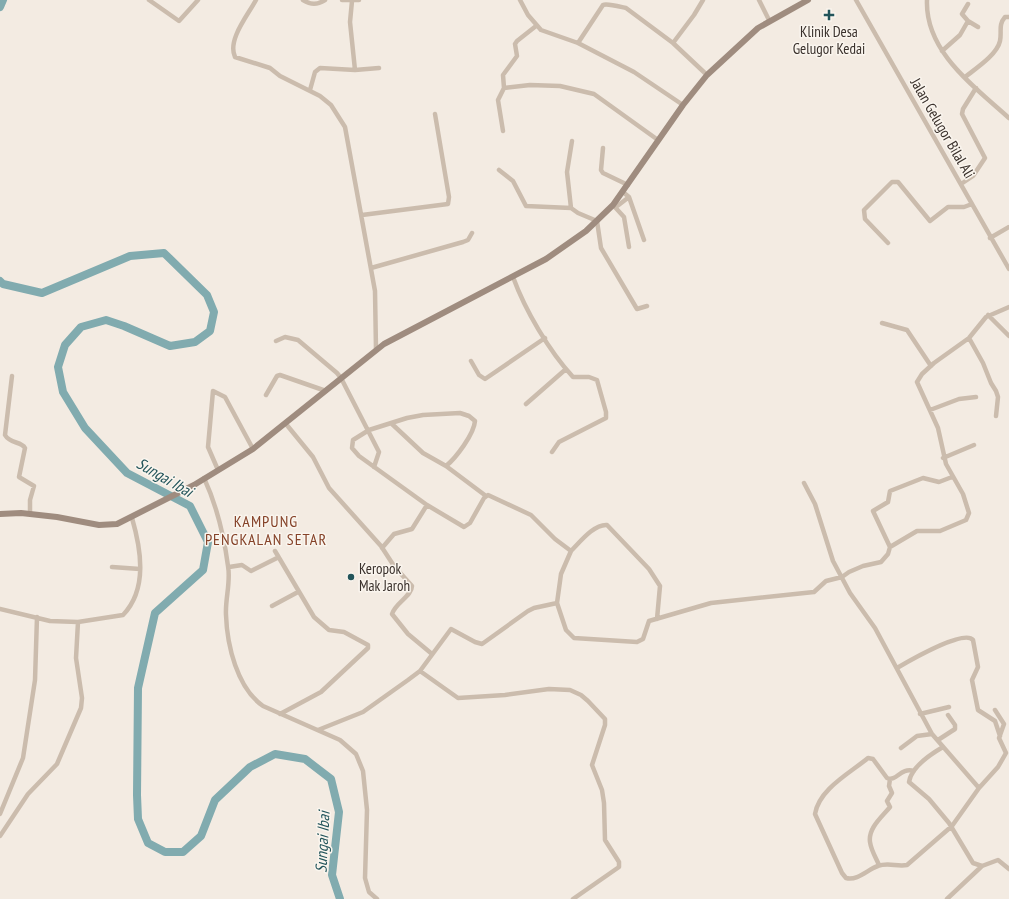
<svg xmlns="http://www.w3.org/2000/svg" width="1009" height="899" font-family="'PT Sans Narrow',sans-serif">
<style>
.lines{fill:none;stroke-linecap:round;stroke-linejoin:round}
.river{stroke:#81abaf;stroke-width:8}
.street{stroke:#cbbcad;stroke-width:4.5}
.secondary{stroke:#9f8c7f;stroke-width:6}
.poi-dot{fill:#22545a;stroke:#faf5ee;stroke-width:1.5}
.labels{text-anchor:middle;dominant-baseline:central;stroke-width:3;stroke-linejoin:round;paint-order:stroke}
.poi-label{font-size:15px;fill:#3a312c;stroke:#faf5ee}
.street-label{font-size:15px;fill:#3a312c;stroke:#faf5ee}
.water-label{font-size:16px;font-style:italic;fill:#22545a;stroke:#faf5ee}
.neighbourhood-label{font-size:16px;letter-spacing:1px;fill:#854228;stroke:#faf5ee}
</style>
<rect width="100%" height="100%" fill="#f3ebe2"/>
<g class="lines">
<path class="river" d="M0 7 3 0
M0 281 3 284 42 293 130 256 164 253 207 295 214 312 210 331 195 342 170 346 124 326 106 320 81 327 65 345 58 367 63 392 85 428 127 473 190 506 208 542 203 570 155 613 138 688 137 795 138 819 148 843 165 852H183L201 836 215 800 250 767 275 754 305 759 331 779 339 812 332 875 340 899"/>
<path class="street" d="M149 0 179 21 198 0
M256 0C248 15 227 40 235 57L270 68 280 76 320 96 331 105 345 127 375 291 376 350
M303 0C311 5 317 5 325 0
M342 0H359
M520 0 528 15 541 30 578 43 634 72 683 105
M759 0 769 20
M856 0 1009 269
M927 0C925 52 975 87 1009 118
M352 1 350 22 355 70
M968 4 962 14 968 21 978 27
M578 43 603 5C607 3 621 7 626 8L673 43 707 75
M673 43 694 15 703 0
M942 51 960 35 968 21
M965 77C975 69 997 55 1000 41 1002 32 998 25 1005 17H1009
M504 88 503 75 517 56 515 44 517 41 536 26
M310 90 315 72 320 68 355 70 379 68
M503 131 498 100 504 88 530 85 560 86 594 94 658 140
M572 141 567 172 571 208 578 213 597 221 601 248 637 309 647 306
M603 148 601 170 603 173 628 185
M499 170 513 181 526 206 571 208
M961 184 973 176 985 158 962 114 963 109 976 88
M623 192 629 197 644 240
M613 205 624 217 629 247
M616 207 629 197
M362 215 448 204 449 197 435 114
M990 238 1009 227
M888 243 865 219 864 210 892 182H898L930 221 948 207H964L972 204
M371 268 463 242 468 240 472 233
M513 277C525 310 549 351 573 377H589L597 380 606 412V418L559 442 552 452
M988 315 1009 336
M882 323 907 330 931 366
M969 338 983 363 991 383 996 391 998 397 996 416
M276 341 285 337 298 340 337 373 341 378 379 452 374 467
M471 361 479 375 485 379 545 338
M12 376 5 435C10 444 21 441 25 448L19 477 34 486 30 500V514
M266 395 277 376 280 375 326 391
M526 404 566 369
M930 410 959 399 976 397
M286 424 313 457 329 488 381 546 394 566 412 586C412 596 395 603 392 614L408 634 432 654
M943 458 974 445
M446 466 486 496
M218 470 208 447 213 391 225 397 253 449
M204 478C217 506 224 536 228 566 231 582 225 599 226 615 227 645 237 688 263 706L340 740 356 754 363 771 367 810 365 878 369 892 377 899
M804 483 815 504 833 561 850 593 875 628 932 734 979 788 952 826 907 865C897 867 888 862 878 866 868 869 858 881 846 878L842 873 815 814C819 789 850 773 868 758L873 759 887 778C897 782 900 767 914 771
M890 547 873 511 888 502 890 491 923 478 939 482 952 477
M382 548 394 534 412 529 427 505
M275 551 314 617 329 630 344 632 368 645V648L321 692 280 714
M571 551C580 542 594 524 607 525L649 569 660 586 657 619
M112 567 140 569
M229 567 242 565 251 571 277 558
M557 603 566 630 574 638 637 642 643 639 649 621 711 603 814 592 826 581 842 577 849 572 863 566 881 562 888 554 890 547 917 531H940L966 520 969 513 963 494 946 464 938 428 917 382 922 374 934 363 969 338 986 317 1009 307
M272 606 298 592
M0 609 50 621 78 622 123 615C148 589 141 549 132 518
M897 668C909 661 964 629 973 640L978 667 972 680 978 710 995 721 1000 736
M420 671 458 698 505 695 549 689 570 690 581 695 588 701 605 719V725L592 765 602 790 604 803 605 840 619 862V867L573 899
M920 714 949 707
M318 730 363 712 408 680 420 671 451 629 475 642 482 644 528 611 534 608 557 603 561 574 571 551 555 539 531 515 488 495 484 498 470 523 464 527 427 505 359 456 352 448 353 440 369 430 407 418 423 415 460 413 469 416 475 421C474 434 456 458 446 466L423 453 392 424
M938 740 955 729V725L948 715
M943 747C931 754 911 767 909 782L929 799 949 823 973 863 982 866
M901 748 917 736 932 734
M979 788 998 767 1006 753 999 738 1004 724 995 710
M0 814 23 758 35 680 37 617
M0 836 28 794 57 764 81 708 82 698 76 658 78 622
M879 865C876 858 871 850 870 842 868 828 882 817 890 807L887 801 892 793 889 786 890 779
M947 899 982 866 998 860 1009 869"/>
<path class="secondary" d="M0 514 21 513 57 517 99 525 117 524 194 485 253 449 384 344 546 259 586 231 613 205 683 105 707 75 758 28 808 0"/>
</g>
<g class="poi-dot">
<path d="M827 9h4v4h4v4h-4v4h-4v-4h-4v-4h4z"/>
<circle cx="351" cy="577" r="4"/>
</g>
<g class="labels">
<g class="poi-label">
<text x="829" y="31">Klinik Desa<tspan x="829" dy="17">Gelugor Kedai</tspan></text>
<text x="359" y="568" text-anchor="start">Keropok<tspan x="359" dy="17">Mak Jaroh</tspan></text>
</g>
<g class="street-label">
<text transform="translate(943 128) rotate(60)">Jalan Gelugor Bilal Ali</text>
</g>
<g class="water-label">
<text transform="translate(165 477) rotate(30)">Sungai Ibai</text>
<text transform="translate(322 842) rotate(-87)">Sungai Ibai</text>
</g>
<g class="neighbourhood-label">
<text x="266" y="521">KAMPUNG<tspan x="266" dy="18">PENGKALAN SETAR</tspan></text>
</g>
</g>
</svg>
